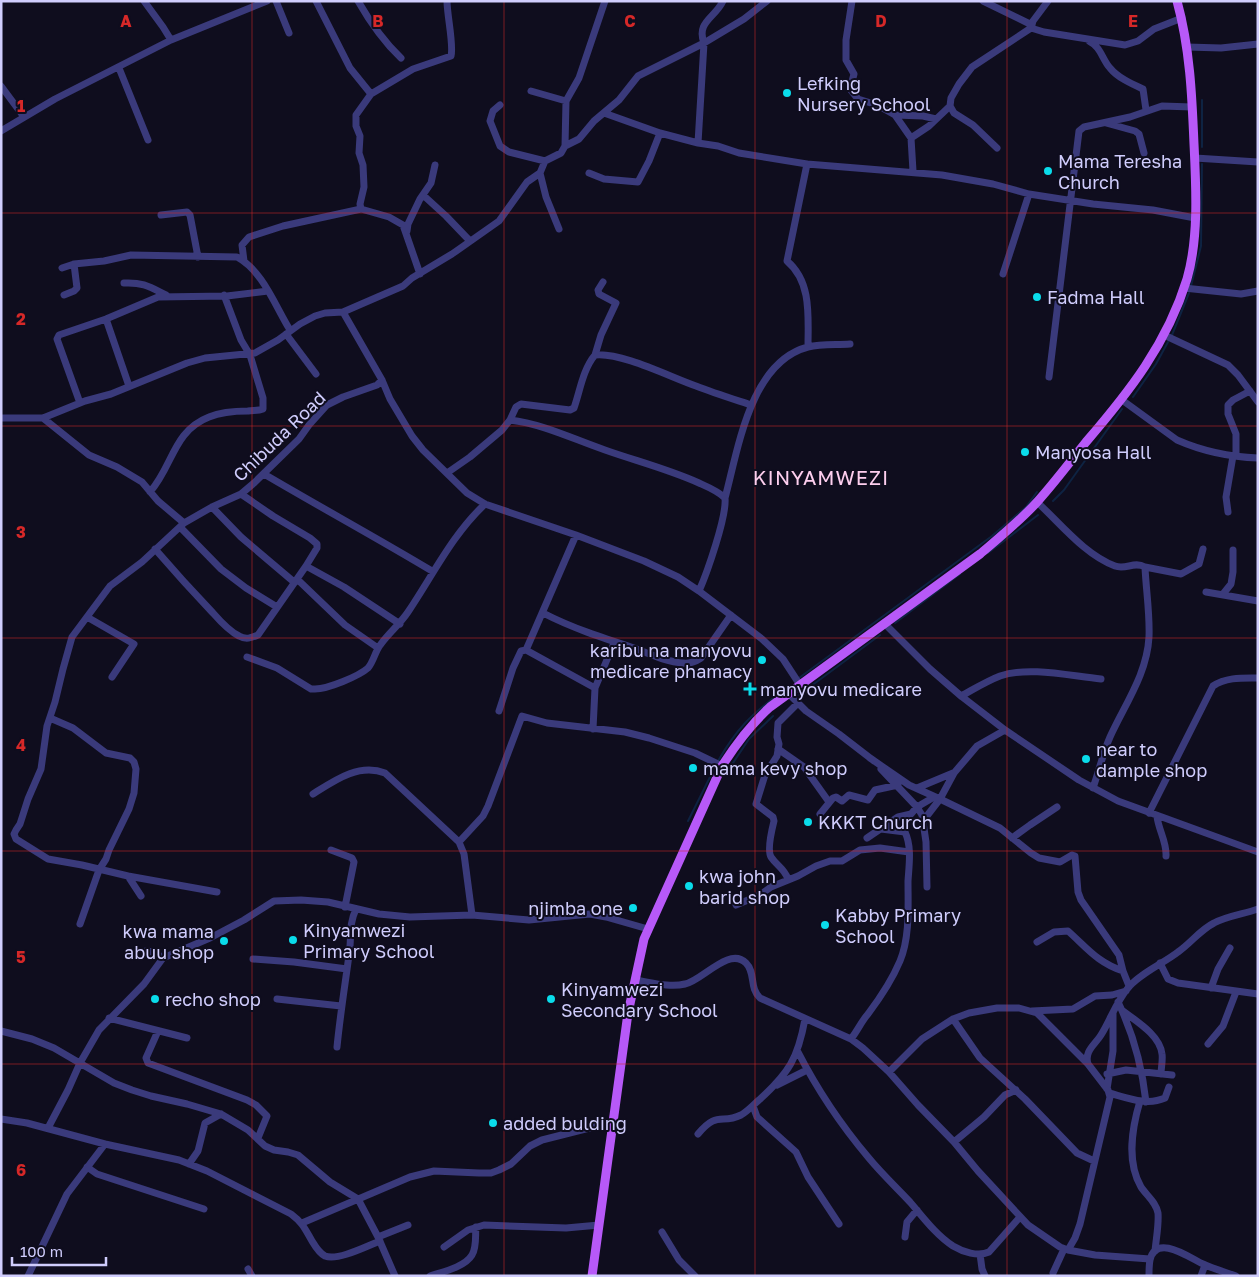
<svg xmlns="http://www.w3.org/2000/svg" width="1259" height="1277" font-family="'Golos Text',sans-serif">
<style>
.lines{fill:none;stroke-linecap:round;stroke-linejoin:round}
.stream{stroke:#0e2342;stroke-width:2}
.minor{stroke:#3a3a7b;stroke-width:7}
.major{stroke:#b759f8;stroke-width:9}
.grid{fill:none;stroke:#d62828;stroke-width:1;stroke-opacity:0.55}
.poi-dot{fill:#0adceb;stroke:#0f0d1e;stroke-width:2}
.labels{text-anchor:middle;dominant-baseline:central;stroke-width:4;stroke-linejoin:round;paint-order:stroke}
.poi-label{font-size:18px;fill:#d0cdfd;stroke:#0f0d1e;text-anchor:start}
.street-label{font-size:18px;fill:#d0cdfd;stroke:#0f0d1e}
.quarter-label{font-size:20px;letter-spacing:1px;fill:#fdceee;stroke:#0f0d1e}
.grid-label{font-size:16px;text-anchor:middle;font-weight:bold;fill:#d62828;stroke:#0f0d1e;stroke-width:4;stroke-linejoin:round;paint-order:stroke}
</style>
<rect width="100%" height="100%" fill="#0f0d1e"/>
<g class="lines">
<path class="stream" d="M1202 147V100
M1191 286 1201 246 1202 164
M1172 335 1189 293
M1133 397 1156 364 1168 342
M1053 501 1064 490 1122 409
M988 553 1038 515
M895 623 960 574
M799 678 992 536 1026 507 1037 492
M799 695 880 635
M718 761C737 728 751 715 781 692
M725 775 749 739 773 716
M688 821 715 767"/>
<path class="minor" d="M276 1 289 33
M316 1 350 68 371 94 356 115V126L360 136 359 153 363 165 364 187 360 204 361 209 389 217 403 225 420 274
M358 1C370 22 383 41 401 58
M852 1 846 40V60L854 74 850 89 858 99 877 105 895 115 911 138 913 171
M983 1 1032 25
M1048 1 1033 21 1031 28 1044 32 1125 45 1138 41 1154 29 1182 18
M171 40 267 1
M1089 41C1101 47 1102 59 1110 68 1118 78 1132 84 1143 89L1146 110
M1187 47 1221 48 1258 44
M119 68 148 140
M1 86 24 117
M531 91 566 101
M371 94 413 69 451 56C454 46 447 15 447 1
M500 105 493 111 490 121 500 146 509 152 545 161
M604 113 660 133 698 143 718 146 739 153 807 164 942 175 993 184 1029 194 1093 204 1153 210 1195 218
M895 115 923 116 936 119
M1106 123 1135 131 1139 134 1144 153
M1 131 55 99 171 40 163 27 144 1
M911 138 929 126 950 106
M698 143 704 43C696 22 715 18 723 1
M565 146 579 139 594 121 619 100 638 76 704 43 744 19 767 1
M997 148 973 125 954 113 950 106 951 98 959 84 972 67 1031 28
M1195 158 1258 162
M807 164 787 261C812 282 808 317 808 347
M540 173 546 197 559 229
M589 173 604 179 638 182 649 161 660 133
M423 195 446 216 469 240
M161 215 187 212 190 215 198 257
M407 231 408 224 420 199 431 183 435 165
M244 261 242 245 249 237 283 226 361 209
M62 268 74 264 104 261 131 255 237 257C263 271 275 306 290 330
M1003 274 1029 194
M124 283C143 282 150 287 166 295
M1184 288 1241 294 1258 291
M64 295 74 291 77 288 74 264
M343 312 403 286 412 278 452 254 499 221 527 182 540 173 545 161 561 153 565 146 566 101 579 78 605 1
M106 319 129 386
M286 334 316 374
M1164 335 1228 365 1238 375 1258 402
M595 355 601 335 616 303 599 294 598 290 603 282
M1049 377 1079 131 1084 127 1130 117 1162 106 1192 107
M1122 400 1177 440C1202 451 1231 457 1258 458
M80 403 57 339 59 335 106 319 158 297 227 296 268 291
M1 418H43L85 401 111 394 187 363 205 358 255 353 278 340 300 324 315 316 325 313 343 312 382 380 390 399 412 436 423 450 467 493 485 504 576 535 644 561 678 577 699 591 762 639 783 659 800 685
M43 418 89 455 117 467 142 482 158 501 184 523
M510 420C543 424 573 439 605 450 636 461 668 469 699 483 708 487 718 491 725 498 727 516 707 573 699 591
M1236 456V434L1228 414V405L1233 400 1250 391
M447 473 470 457 502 430 510 420 516 407 521 404 570 410 574 408C580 391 583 369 595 355 621 352 670 377 696 386 714 393 733 399 751 405
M264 474C320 507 377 538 432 571
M150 492C173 466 173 431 209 417 221 412 235 411 248 411 253 410 258 411 263 409V398L250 355 241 340 224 295
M725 498C738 450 750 362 808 347 821 344 836 345 850 344
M1037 502C1060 523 1085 555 1115 566 1126 570 1134 561 1145 567 1146 590 1150 614 1149 637 1147 674 1125 704 1110 737 1103 753 1099 771 1093 788
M212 507 241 537 294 582
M1228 512 1226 497 1233 456
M180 527 221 569 246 588 277 607
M155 549C174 571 193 592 213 613 220 621 229 631 239 636 246 640 251 638 258 635L306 566 317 548V544L310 538 273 516 241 494
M306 566 344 587 400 624
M1145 567 1181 574 1199 564 1203 549
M297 579 345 625 378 648
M1206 592 1258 601
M1223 594 1231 584 1233 572V550
M543 613C572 628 603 638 634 648 650 654 666 662 683 663 690 664 695 662 701 658L731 615
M87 617 134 644 112 677
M884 623 930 669 961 696 1005 730 1079 780 1118 801 1258 852
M526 650 576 535
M247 657 277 668 311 689H315C328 689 359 676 368 668 374 661 375 651 381 644 389 633 400 624 408 612 433 575 452 535 485 504
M788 693 806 711 839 734 874 761
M961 696C974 689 987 681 1000 676 1029 666 1070 676 1101 679
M499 711 513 668 521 651 526 650 595 688
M50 718 73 728 106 753 130 758 134 762 136 769 134 793 129 809 109 850 106 859 99 870 80 924
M593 729 595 688 614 643
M778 749 804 767 829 802
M870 758 909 785 940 799 1000 828 1031 853 1039 858 1060 862 1072 855 1075 856 1078 892 1081 900 1119 955 1123 971 1129 986
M881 769 917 807 922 815 926 842 927 887
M917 788 953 773
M313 794C335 780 359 763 385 773L459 842 464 854 472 915
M1149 813 1213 686C1226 677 1243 678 1258 678
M820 814 833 798 836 797 842 801 849 795 868 800 875 790 898 785
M1157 816C1158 829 1167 842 1166 856
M923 821 940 799 954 773 977 746 1005 730
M867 838 898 817 911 814 917 807 934 797
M1012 838 1030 825 1057 807
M459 842 483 816 488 806 522 716 547 723 625 732 649 738 695 753 722 766
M331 850 352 858 354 862 345 907
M128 876 217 892
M788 879C784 868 777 866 771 857 767 850 772 829 774 821L773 817 756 804 765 775 777 756 779 744 777 737 778 723 798 703
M141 896 128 876 82 865 48 859 16 839 14 834 16 830 20 824 28 799 41 769 47 726 55 702 63 669 72 637 104 594 110 586 142 562 184 523 212 507 241 494 254 483 299 439 309 425 327 405 343 397 377 385 382 380
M736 905 760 895 771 887 798 876 816 866 830 861H842L860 850 880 848 909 852
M1037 942 1054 932 1068 931C1087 948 1098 963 1123 971
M146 951 154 952 163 958
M253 959 294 962 347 969
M1160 963 1168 979 1178 983 1258 994
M635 980C650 982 669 988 685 984 702 981 729 946 746 963 756 973 749 988 760 998L851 1039 863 1048 889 1072 918 1105 954 1142 978 1171 1028 1225 1060 1247 1068 1250 1095 1255 1150 1259
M1211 988 1218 969 1230 948
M277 999 341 1006
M1118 1002C1134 1035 1142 1066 1146 1102
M1032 1011 1073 1009 1095 996 1112 995 1126 991
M1123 1011C1136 1021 1160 1035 1162 1054 1163 1060 1161 1068 1161 1074
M109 1018 187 1038
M953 1019 980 1058 1025 1099 1077 1153 1094 1161
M1 1031 32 1039 54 1048 114 1083 132 1090 151 1096 187 1104 221 1114 248 1130 265 1146 274 1150 288 1152 298 1155 330 1182 358 1199 378 1237 395 1276
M158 1031 146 1058 148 1063 247 1100 256 1105 267 1116 258 1138
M851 1039C858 1030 861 1022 868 1014 880 998 892 980 900 961 910 937 908 907 908 881 909 865 912 847 905 832L881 829
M1208 1044 1223 1026 1236 992
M337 1047C340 1016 345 985 349 955 352 938 348 926 356 909
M798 1052C817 1089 841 1125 868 1157 881 1173 896 1187 910 1202 923 1217 936 1235 953 1246 963 1252 978 1257 989 1252L1020 1217
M889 1072 922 1039 953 1019 969 1013 997 1008H1019L1037 1013 1088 1064
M1107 1074 1126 1070 1172 1075
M777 1085 807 1070
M1107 1089 1113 1051V1013
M1109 1093C1128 1098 1147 1106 1165 1098L1169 1087
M1140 1101C1132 1128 1126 1161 1141 1187 1147 1196 1156 1202 1158 1213 1159 1225 1156 1239 1155 1251
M753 1106 757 1117 796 1152 808 1177 839 1224
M1 1119 27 1123 105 1144 179 1160 207 1171 291 1214C303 1223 305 1229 312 1241 315 1246 319 1253 325 1256 338 1261 367 1246 380 1241
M48 1128 68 1090 80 1063 99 1030 144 984 163 958 210 938 244 920 274 901 301 900 328 902 379 914 410 917 472 915 529 920 590 914 606 917 648 929
M698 1134C718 1110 721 1125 741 1115 748 1111 753 1105 759 1100 789 1073 798 1058 805 1019
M954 1142 984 1117 1005 1095 1016 1090
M189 1164 198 1151 205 1123 221 1114
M87 1167 97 1174 204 1209
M302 1223 410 1177 434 1171 479 1173H491L499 1170 511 1164 530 1146 542 1140 613 1122
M662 1232 679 1260 695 1276
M378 1237 408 1225
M905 1237 907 1222 917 1210
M444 1247 468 1230 484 1225 566 1228 599 1225
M1068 1250 1075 1238 1080 1224 1110 1097 1108 1090 1088 1064C1084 1051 1095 1045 1101 1035 1111 1019 1116 1002 1128 988 1139 974 1164 963 1178 952 1191 943 1200 930 1214 923 1227 916 1244 914 1258 909
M980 1254 982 1269 985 1276
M248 1269 252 1276
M1053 1273 1064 1249
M28 1276 67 1194 105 1144
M430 1276C442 1272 465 1267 472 1255 477 1247 475 1235 476 1227
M1149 1276C1149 1271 1149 1265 1150 1260 1156 1233 1190 1258 1203 1264 1214 1269 1225 1272 1236 1276
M1201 1276 1205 1265"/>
<path class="major" d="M592 1276 628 1013 644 939 722 766C736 744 750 725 770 707L980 554C1000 537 1021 520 1038 501 1055 482 1070 462 1086 442 1129 392 1167 344 1187 279 1199 238 1196 186 1194 144 1192 96 1190 48 1177 1"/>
</g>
<path class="grid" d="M252 1V1276M504 1V1276M755 1V1276M1007 1V1276M1 213H1258M1 426H1258M1 638H1258M1 851H1258M1 1064H1258"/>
<g class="poi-dot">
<circle cx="787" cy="93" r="5"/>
<circle cx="1048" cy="171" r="5"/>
<circle cx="1037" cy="297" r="5"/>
<circle cx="1025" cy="452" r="5"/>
<circle cx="762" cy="660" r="5"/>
<path d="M747.5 681.5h5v5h5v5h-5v5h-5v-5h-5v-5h5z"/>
<circle cx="1086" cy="759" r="5"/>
<circle cx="693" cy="768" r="5"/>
<circle cx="808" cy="822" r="5"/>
<circle cx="689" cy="886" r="5"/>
<circle cx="633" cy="908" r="5"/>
<circle cx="825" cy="925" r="5"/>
<circle cx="293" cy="940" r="5"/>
<circle cx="224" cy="941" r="5"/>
<circle cx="155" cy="999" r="5"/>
<circle cx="551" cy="999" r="5"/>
<circle cx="493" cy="1123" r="5"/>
</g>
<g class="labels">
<g class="poi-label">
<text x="797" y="83">Lefking<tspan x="797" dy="21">Nursery School</tspan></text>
<text x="1058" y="161">Mama Teresha<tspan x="1058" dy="21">Church</tspan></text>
<text x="1047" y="297">Fadma Hall</text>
<text x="1035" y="452">Manyosa Hall</text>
<text x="752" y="650" text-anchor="end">karibu na manyovu<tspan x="752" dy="21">medicare phamacy</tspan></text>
<text x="760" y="689">manyovu medicare</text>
<text x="1096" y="749">near to<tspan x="1096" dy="21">dample shop</tspan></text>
<text x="703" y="768">mama kevy shop</text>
<text x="818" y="822">KKKT Church</text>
<text x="699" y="876">kwa john<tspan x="699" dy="21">barid shop</tspan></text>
<text x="623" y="908" text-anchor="end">njimba one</text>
<text x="835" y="915">Kabby Primary<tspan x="835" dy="21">School</tspan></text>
<text x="303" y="930">Kinyamwezi<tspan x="303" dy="21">Primary School</tspan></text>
<text x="214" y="931" text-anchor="end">kwa mama<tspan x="214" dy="21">abuu shop</tspan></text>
<text x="561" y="989">Kinyamwezi<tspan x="561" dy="21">Secondary School</tspan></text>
<text x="165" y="999">recho shop</text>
<text x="503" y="1123">added bulding</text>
</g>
<g class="street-label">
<text transform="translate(279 436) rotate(-44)">Chibuda Road</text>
</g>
<g class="quarter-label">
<text x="821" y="477">KINYAMWEZI</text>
</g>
</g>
<g class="grid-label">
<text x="126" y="27">A</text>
<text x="378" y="27">B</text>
<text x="630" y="27">C</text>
<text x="881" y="27">D</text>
<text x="1133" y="27">E</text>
<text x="21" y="112">1</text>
<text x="21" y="325">2</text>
<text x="21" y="538">3</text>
<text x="21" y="751">4</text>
<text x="21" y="963">5</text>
<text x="21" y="1176">6</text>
</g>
<rect width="1259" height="1277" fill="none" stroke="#d0cdfd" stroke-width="5"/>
<path d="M12 1257v8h94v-8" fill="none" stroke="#d0cdfd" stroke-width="2.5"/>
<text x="20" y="1257" font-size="15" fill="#d0cdfd" stroke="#0f0d1e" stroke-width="4" paint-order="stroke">100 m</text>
</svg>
